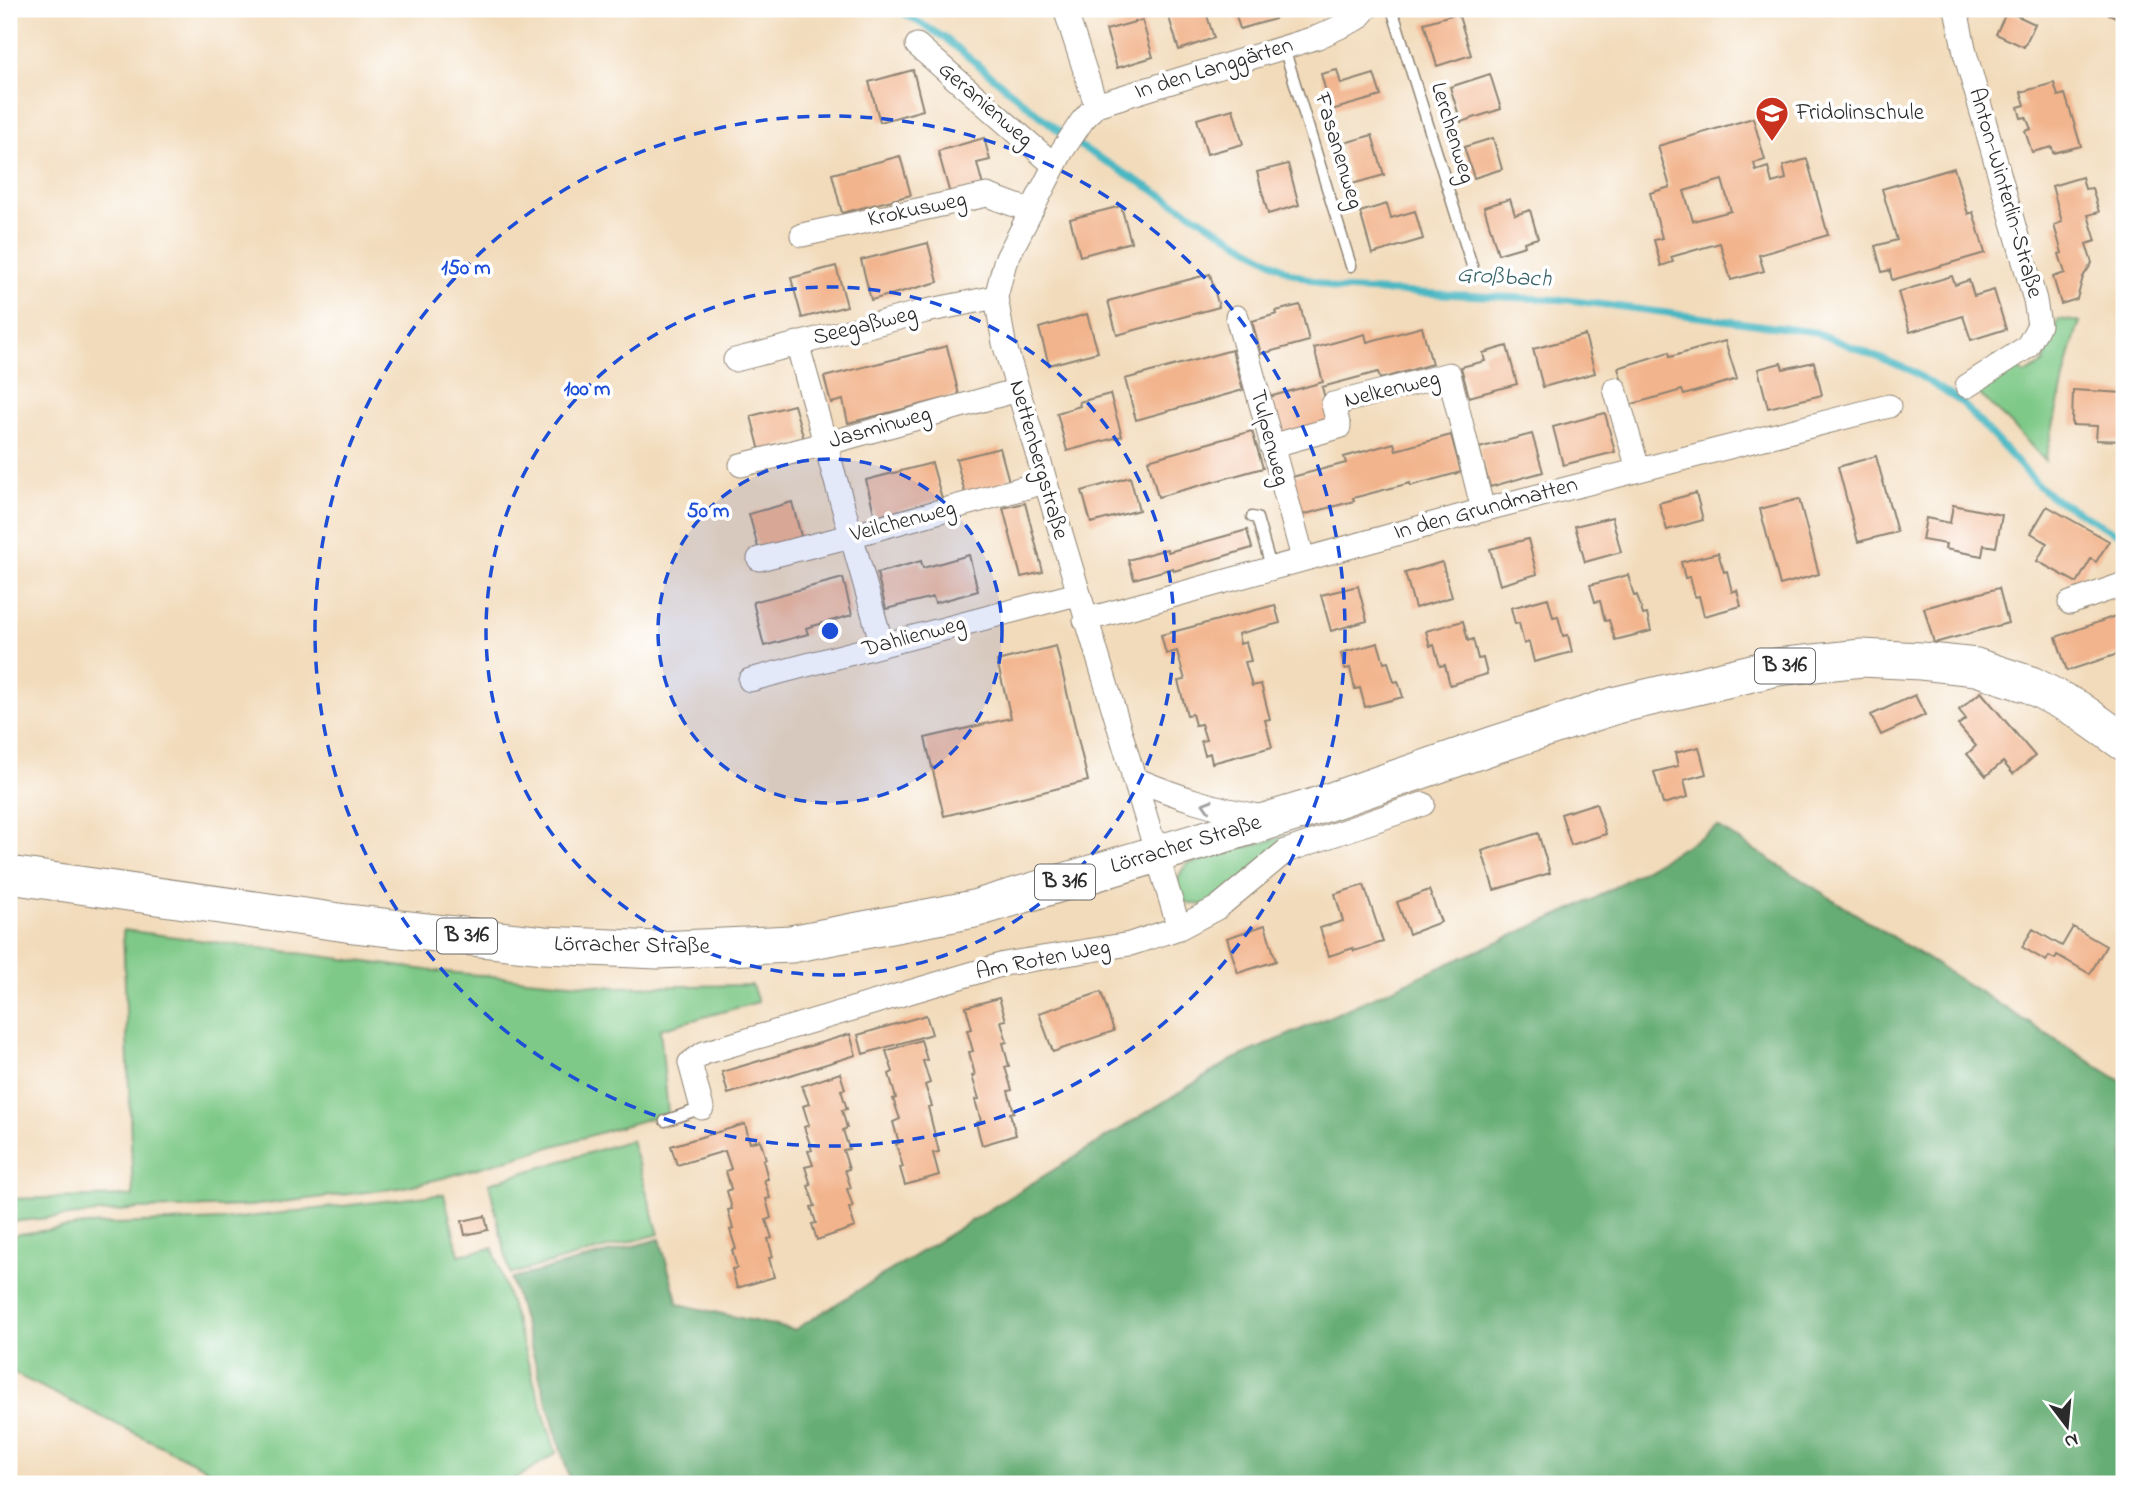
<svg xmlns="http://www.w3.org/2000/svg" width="2133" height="1493" font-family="'Indie Flower',sans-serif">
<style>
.green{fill:#7ec987;stroke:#547a59;stroke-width:2}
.forest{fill:#66ad74;stroke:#486c50;stroke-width:2}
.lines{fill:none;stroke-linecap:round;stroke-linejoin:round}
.stream{stroke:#48b7c2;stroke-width:7}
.building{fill:#f2b48c;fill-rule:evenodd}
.lane-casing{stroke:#8e8373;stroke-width:13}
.street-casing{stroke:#8e8373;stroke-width:25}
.primary-casing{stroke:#8e8373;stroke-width:39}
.lane{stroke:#fff;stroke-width:10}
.street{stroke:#fff;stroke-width:23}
.primary{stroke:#fff;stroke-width:37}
.oneway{stroke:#a0a0a0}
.ring{fill:none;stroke:#1d4ed8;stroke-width:3.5;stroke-dasharray:12 9}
.labels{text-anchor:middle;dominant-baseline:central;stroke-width:7;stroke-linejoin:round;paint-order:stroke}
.shield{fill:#fff;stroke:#6b6b6b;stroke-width:2}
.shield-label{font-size:21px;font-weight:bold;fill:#2b2b2b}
.street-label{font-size:23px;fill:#2b2b2b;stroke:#fff}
.poi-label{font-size:23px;fill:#2b2b2b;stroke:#fff;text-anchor:start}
.water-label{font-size:24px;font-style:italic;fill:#376367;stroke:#fff}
.centre{fill:#1d4ed8;stroke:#fff;stroke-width:3.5}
.ring-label{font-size:21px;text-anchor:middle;font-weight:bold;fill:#1d4ed8;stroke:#fff;stroke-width:7;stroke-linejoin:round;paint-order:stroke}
</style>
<rect width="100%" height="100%" fill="#fff"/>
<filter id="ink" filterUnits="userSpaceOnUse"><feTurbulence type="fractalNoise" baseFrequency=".0143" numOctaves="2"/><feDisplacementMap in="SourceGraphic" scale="14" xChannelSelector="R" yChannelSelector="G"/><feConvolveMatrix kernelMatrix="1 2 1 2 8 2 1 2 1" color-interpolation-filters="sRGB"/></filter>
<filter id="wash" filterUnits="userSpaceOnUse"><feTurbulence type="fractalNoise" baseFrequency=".00686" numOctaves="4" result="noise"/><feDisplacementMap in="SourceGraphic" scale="28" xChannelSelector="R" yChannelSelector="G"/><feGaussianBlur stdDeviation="1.57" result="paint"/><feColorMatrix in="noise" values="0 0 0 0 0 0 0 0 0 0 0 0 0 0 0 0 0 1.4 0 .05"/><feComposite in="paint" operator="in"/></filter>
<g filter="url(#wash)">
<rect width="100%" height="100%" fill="#f2dbbb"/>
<path class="green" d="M2059 319 2080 322 2071 349 2045 461 2012 425 1978 393 2013 364 2024 374 2043 364Z
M1310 829 1311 834 1207 904C1176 908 1167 887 1187 864Z
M123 930 434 971 615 987 752 985 758 1002 660 1029 668 1113 443 1178 400 1188 249 1206 139 1209 9 1222V1199L133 1196Z
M631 1140 659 1234 510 1274 489 1183Z
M444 1194 459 1255 493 1248 556 1453 508 1484H238L9 1371V1237L19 1234 86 1225 223 1220Z"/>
<path class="forest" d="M1718 827 2124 1083V1484H571L511 1279 660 1239 678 1304 794 1330 1232 1060 1592 900Z"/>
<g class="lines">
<path class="stream" d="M897 9 945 38 1070 140 1289 272 1337 289 1568 300 1815 332 1910 370 1961 402 2040 487 2052 497 2114 532 2124 535"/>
</g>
<g id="blocks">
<path class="building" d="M1175 9H1205L1214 38 1179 50 1167 11Z
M1234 9H1272L1275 19 1240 29Z
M2097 9H2124L2123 20Z
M2007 11 2035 24 2024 47 1996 34Z
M1458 13 1471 55 1437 66 1424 23Z
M1142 20 1153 57 1117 68 1106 30Z
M913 70 923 110 880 122 869 82Z
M1337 70 1341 84 1374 74 1381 96 1331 110 1321 74Z
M1490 74 1501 109 1461 122 1450 87Z
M2054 83 2058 96 2065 94 2081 146 2053 153 2052 147 2032 152 2025 131 2031 129 2026 117 2021 118 2018 107 2025 105 2021 92Z
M1233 109 1243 144 1207 154 1197 119Z
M1753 118 1765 160 1754 163 1756 171 1768 167 1772 183 1786 179 1783 166 1807 159 1828 235 1759 255 1764 271 1731 280 1720 243 1671 257 1673 262 1661 266 1654 240 1662 238 1650 193 1670 187 1658 146ZM1722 180 1731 211 1693 221 1684 191Z
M1372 135 1384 175 1352 184 1341 144Z
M984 138 990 160 977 163 983 186 950 194 938 151Z
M1493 138 1502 169 1474 178 1464 147Z
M900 156 911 195 842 213 832 174Z
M1288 164 1299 205 1268 214 1257 172Z
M1954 168 1968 214 1973 212 1985 253 1892 280 1890 270 1882 272 1875 246 1897 240 1882 189Z
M2082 177 2085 189 2092 188 2099 212 2088 215 2096 241 2086 244 2092 263 2083 277 2077 299 2061 304 2053 277 2065 273 2059 254 2062 253 2054 225 2062 222 2052 186Z
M1510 199 1515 215 1530 210 1538 238 1524 242 1525 246 1498 254 1484 207Z
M1387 204 1391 218 1415 211 1423 239 1372 254 1360 212Z
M1121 206 1131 242 1080 256 1070 219Z
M928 243 938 282 871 300 861 260Z
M836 266 847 306 802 318 791 278Z
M1210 274 1219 307 1117 335 1108 301Z
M1952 276 1955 285 1969 280 1974 296 1994 290 2006 329 1971 340 1963 316 1910 332 1898 292Z
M1300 305 1309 341 1261 354 1252 321 1277 314 1276 311Z
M1087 314 1098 352 1049 365 1039 328Z
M1422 327 1432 364 1380 379 1378 372 1322 387 1331 422 1279 436 1269 397 1323 382 1314 348 1365 334 1367 342Z
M1585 335 1595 373 1543 387 1533 349Z
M1725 341 1737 379 1684 395 1682 390 1629 405 1618 368 1669 352 1670 357Z
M947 346 959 395 848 423 843 400 831 403 824 377Z
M1507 346 1517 384 1469 397 1461 367 1485 361 1483 353Z
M1232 350 1243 390 1136 420 1125 379Z
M1814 362 1822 395 1768 408 1758 369 1781 363 1783 369Z
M2073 390 2124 393V441L2096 440 2097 426 2072 425Z
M1110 394 1122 436 1067 451 1057 413 1080 406 1079 402Z
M794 405 804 439 760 451 751 416Z
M1605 413 1615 452 1563 465 1553 427Z
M1252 431 1263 468 1158 497 1148 460Z
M1532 434 1543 472 1490 487 1479 448Z
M1451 435 1461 472 1410 486V483L1353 498 1354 501 1302 515 1292 477 1346 463 1344 457 1394 443 1396 450Z
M1000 448 1010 485 966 497 956 459Z
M1876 456 1897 532 1858 542 1838 467Z
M932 463 942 499 875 517 866 480Z
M1130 477 1139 510 1091 523 1082 491Z
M1696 493 1703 520 1667 530 1659 503Z
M1799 499 1819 574 1780 585 1760 509Z
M792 502 802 540 759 551 749 514Z
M1025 503 1043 572 1021 577 1003 508Z
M1953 505 2002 515 1996 547 1984 545 1982 556 1945 549 1946 544 1922 540 1926 518 1950 523Z
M2047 506 2109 541 2096 562 2091 559 2077 583 2037 561 2047 543 2031 533Z
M1612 517 1621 552 1585 562 1575 526Z
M1247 530 1252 548 1174 571 1173 568 1134 579 1128 560 1167 549 1168 552Z
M1528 539 1537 574 1500 585 1490 549Z
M1718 553 1724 572 1727 571 1732 592 1737 590 1741 606 1704 616 1699 596 1695 597 1690 577 1685 578 1681 562Z
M969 555 978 591 935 603 933 597 886 609 877 573 921 561 923 568Z
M1442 562 1452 597 1415 608 1405 573Z
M1628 575 1634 596 1637 595 1643 615 1647 614 1651 631 1615 640 1609 620 1605 621 1600 601 1595 602 1590 585Z
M843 578 852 615 806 628 808 634 764 646 753 602Z
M1358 586 1367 621 1331 631 1321 595Z
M1999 588 2008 623 1934 643 1924 608Z
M1548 598 1553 617 1558 616 1563 636 1568 635 1572 652 1534 662 1529 642 1524 644 1519 623 1515 624 1511 608Z
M1275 605 1280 623 1238 634 1240 644 1246 642 1251 661 1245 662 1252 686 1261 684 1270 719 1265 720 1272 747 1212 763 1210 753 1205 755 1201 741 1206 740 1201 724 1195 725 1192 714 1187 715 1178 681 1185 680 1177 651 1166 654 1161 635Z
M2124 613V652L2067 671 2056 637Z
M1463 621 1468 641 1473 639 1478 659 1483 658 1487 674 1450 685 1445 665 1440 666 1434 645 1430 646 1426 631Z
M1378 643 1384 663 1388 662 1394 682 1398 681 1403 697 1365 707 1360 688 1355 689 1350 668 1345 669 1341 653Z
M1056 646 1088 781 944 816 925 738 1011 718 997 661Z
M1981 692 2035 756 2013 774 2003 762 1986 776 1967 754 1976 746 1958 725 1966 719 1959 710Z
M1915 695 1925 715 1881 735 1871 715Z
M1699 747 1706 774 1684 780 1688 797 1663 804 1654 772 1678 766 1675 753Z
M1596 803 1606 834 1571 845 1561 814Z
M1538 833 1550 873 1494 890 1482 851Z
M1364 885 1383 942 1354 951 1353 948 1329 956 1320 928 1343 921 1335 894Z
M1429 890 1441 922 1409 934 1397 902Z
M1265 925 1276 961 1238 973 1227 938Z
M2073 927 2106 946 2090 974 2057 955 2055 959 2049 956 2046 961 2022 947 2033 929 2062 946Z
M1101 992 1114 1031 1053 1052 1039 1013Z
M999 998 1006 1020 1001 1021 1007 1042 1003 1043 1009 1066 1005 1067 1012 1090 1008 1091 1014 1112 1010 1113 1016 1135 982 1145 976 1123 981 1121 975 1100 979 1099 972 1076 975 1075 969 1052 973 1051 967 1030 972 1029 966 1007Z
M926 1015 932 1034 863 1054 858 1035Z
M850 1034 856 1055 728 1094 722 1072Z
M921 1040 927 1060 923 1061 930 1083 925 1085 932 1106 928 1107 939 1152 933 1153 939 1175 905 1185 900 1168 903 1167 896 1144 899 1143 893 1122 900 1119 893 1099 896 1098 889 1074 893 1072 886 1051Z
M840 1073 845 1089 841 1090 847 1109 842 1110 847 1128 843 1130 849 1149 843 1150 849 1169 845 1170 851 1188 847 1189 853 1207 849 1208 855 1227 817 1240 812 1224 816 1223 811 1207 815 1206 808 1186 811 1185 805 1167 813 1165 808 1151 812 1150 804 1127 809 1125 803 1106 809 1104 802 1086Z
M745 1124 750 1143 760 1140 766 1159 763 1160 768 1179 764 1180 770 1198 766 1199 771 1218 766 1220 772 1238 768 1239 773 1257 769 1258 774 1277 737 1288 732 1269 737 1268 732 1250 736 1249 730 1230 733 1229 728 1210 732 1209 727 1191 731 1189 726 1171 731 1169 725 1151 677 1165 671 1146Z
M485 1216 488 1230 465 1235 462 1221Z"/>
</g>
</g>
<g filter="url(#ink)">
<use href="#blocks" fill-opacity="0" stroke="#8e8373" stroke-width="2"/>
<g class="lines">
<defs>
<path id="lane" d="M1392 9 1473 269
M1284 48 1351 266
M1252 517 1257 518 1271 567
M665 1121 702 1108"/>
<path id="street" d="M1065 9 1096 105
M1956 9 1965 53 2035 300 2039 325 2027 347 1967 386
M917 45 1054 165
M1096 105 1082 121 1062 151 1005 262 996 297 1004 343 1179 928
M1096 105 1318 37 1357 19 1366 9
M802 235 987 195 1031 211
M1237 317 1303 558
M797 343 882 645
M735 360 926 311 996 297
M1615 389 1638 469
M1271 446 1339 427 1333 404 1449 374 1483 510
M741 465 825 444 1018 390
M759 559 851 536 1045 482
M2070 603 2124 584
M1085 620 1483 510 1889 406
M750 680 1077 594
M1133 778C1178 797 1215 809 1264 817
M702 1108 690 1063 704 1053 1004 964 1130 944 1179 928 1217 908 1286 851 1423 804"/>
<path id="primary" d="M9 875 346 923 544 945 658 950 791 944 974 909 1311 808 1494 745 1617 705 1777 667 1862 658 1921 661 1976 667 2031 685 2077 709 2124 742"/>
</defs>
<use href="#lane" class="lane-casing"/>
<use href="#street" class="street-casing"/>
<use href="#primary" class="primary-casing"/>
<use href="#lane" class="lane"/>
<use href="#street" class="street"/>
<use href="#primary" class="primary"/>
</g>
<defs><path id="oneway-chevron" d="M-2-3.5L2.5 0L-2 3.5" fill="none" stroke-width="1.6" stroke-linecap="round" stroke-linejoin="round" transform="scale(1.75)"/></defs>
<use class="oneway" href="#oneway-chevron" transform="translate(1207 805) rotate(-164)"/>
</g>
<circle cx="830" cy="631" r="172" fill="#1d4ed8" fill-opacity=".12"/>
<g class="ring">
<circle cx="830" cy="631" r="172"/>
<circle cx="830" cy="631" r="344"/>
<circle cx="830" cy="631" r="515"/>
</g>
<defs>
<symbol id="school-pin" viewBox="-11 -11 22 30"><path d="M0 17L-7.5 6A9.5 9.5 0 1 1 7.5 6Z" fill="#c8321e" stroke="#fff"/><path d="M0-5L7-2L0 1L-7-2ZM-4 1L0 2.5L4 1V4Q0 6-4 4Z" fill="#fff"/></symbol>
</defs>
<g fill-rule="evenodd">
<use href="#school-pin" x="1753" y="94" width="38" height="52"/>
</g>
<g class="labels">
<g class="shield">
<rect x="1755" y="648.5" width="60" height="35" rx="5"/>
<rect x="1035" y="864.5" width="60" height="35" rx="5"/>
<rect x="437" y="918.5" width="60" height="35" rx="5"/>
</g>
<g class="shield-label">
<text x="1785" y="666">B 316</text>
<text x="1065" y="882">B 316</text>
<text x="467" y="936">B 316</text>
</g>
<g class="street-label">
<text transform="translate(1214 69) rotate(-17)">In den Langgärten</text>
<text transform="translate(985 105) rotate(41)">Geranienweg</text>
<text transform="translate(1452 133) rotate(73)">Lerchenweg</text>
<text transform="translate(1338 151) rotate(73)">Fasanenweg</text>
<text transform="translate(2005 193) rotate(74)">Anton-Winterlin-Straße</text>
<text transform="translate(917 210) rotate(-12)">Krokusweg</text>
<text transform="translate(865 326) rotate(-14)">Seegaßweg</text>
<text transform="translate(1392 390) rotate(-14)">Nelkenweg</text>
<text transform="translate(880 428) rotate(-16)">Jasminweg</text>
<text transform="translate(1269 438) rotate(75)">Tulpenweg</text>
<text transform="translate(1038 460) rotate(74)">Nettenbergstraße</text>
<text transform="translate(1486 509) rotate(-15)">In den Grundmatten</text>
<text transform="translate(903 522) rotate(-15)">Veilchenweg</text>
<text transform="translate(914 637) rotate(-15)">Dahlienweg</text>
<text transform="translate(1186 845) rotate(-17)">Lörracher Straße</text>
<text transform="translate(632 946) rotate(1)">Lörracher Straße</text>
<text transform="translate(1043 960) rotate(-11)">Am Roten Weg</text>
</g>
<g class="poi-label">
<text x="1796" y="113">Fridolinschule</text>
</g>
<g class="water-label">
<text transform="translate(1504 278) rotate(3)">Großbach</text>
</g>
</g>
<circle cx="830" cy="631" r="10" class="centre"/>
<g class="ring-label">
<text x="466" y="274">150 m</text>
<text x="587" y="395">100 m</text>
<text x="708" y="517">50 m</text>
</g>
<rect width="2133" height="1493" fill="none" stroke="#fff" stroke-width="35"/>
<g transform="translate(2067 1426) rotate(164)" stroke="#ffffff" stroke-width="5" paint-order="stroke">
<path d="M0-5L12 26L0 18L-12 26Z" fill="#2b2b2b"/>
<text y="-10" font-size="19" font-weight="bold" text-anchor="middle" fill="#2b2b2b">N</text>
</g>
</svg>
